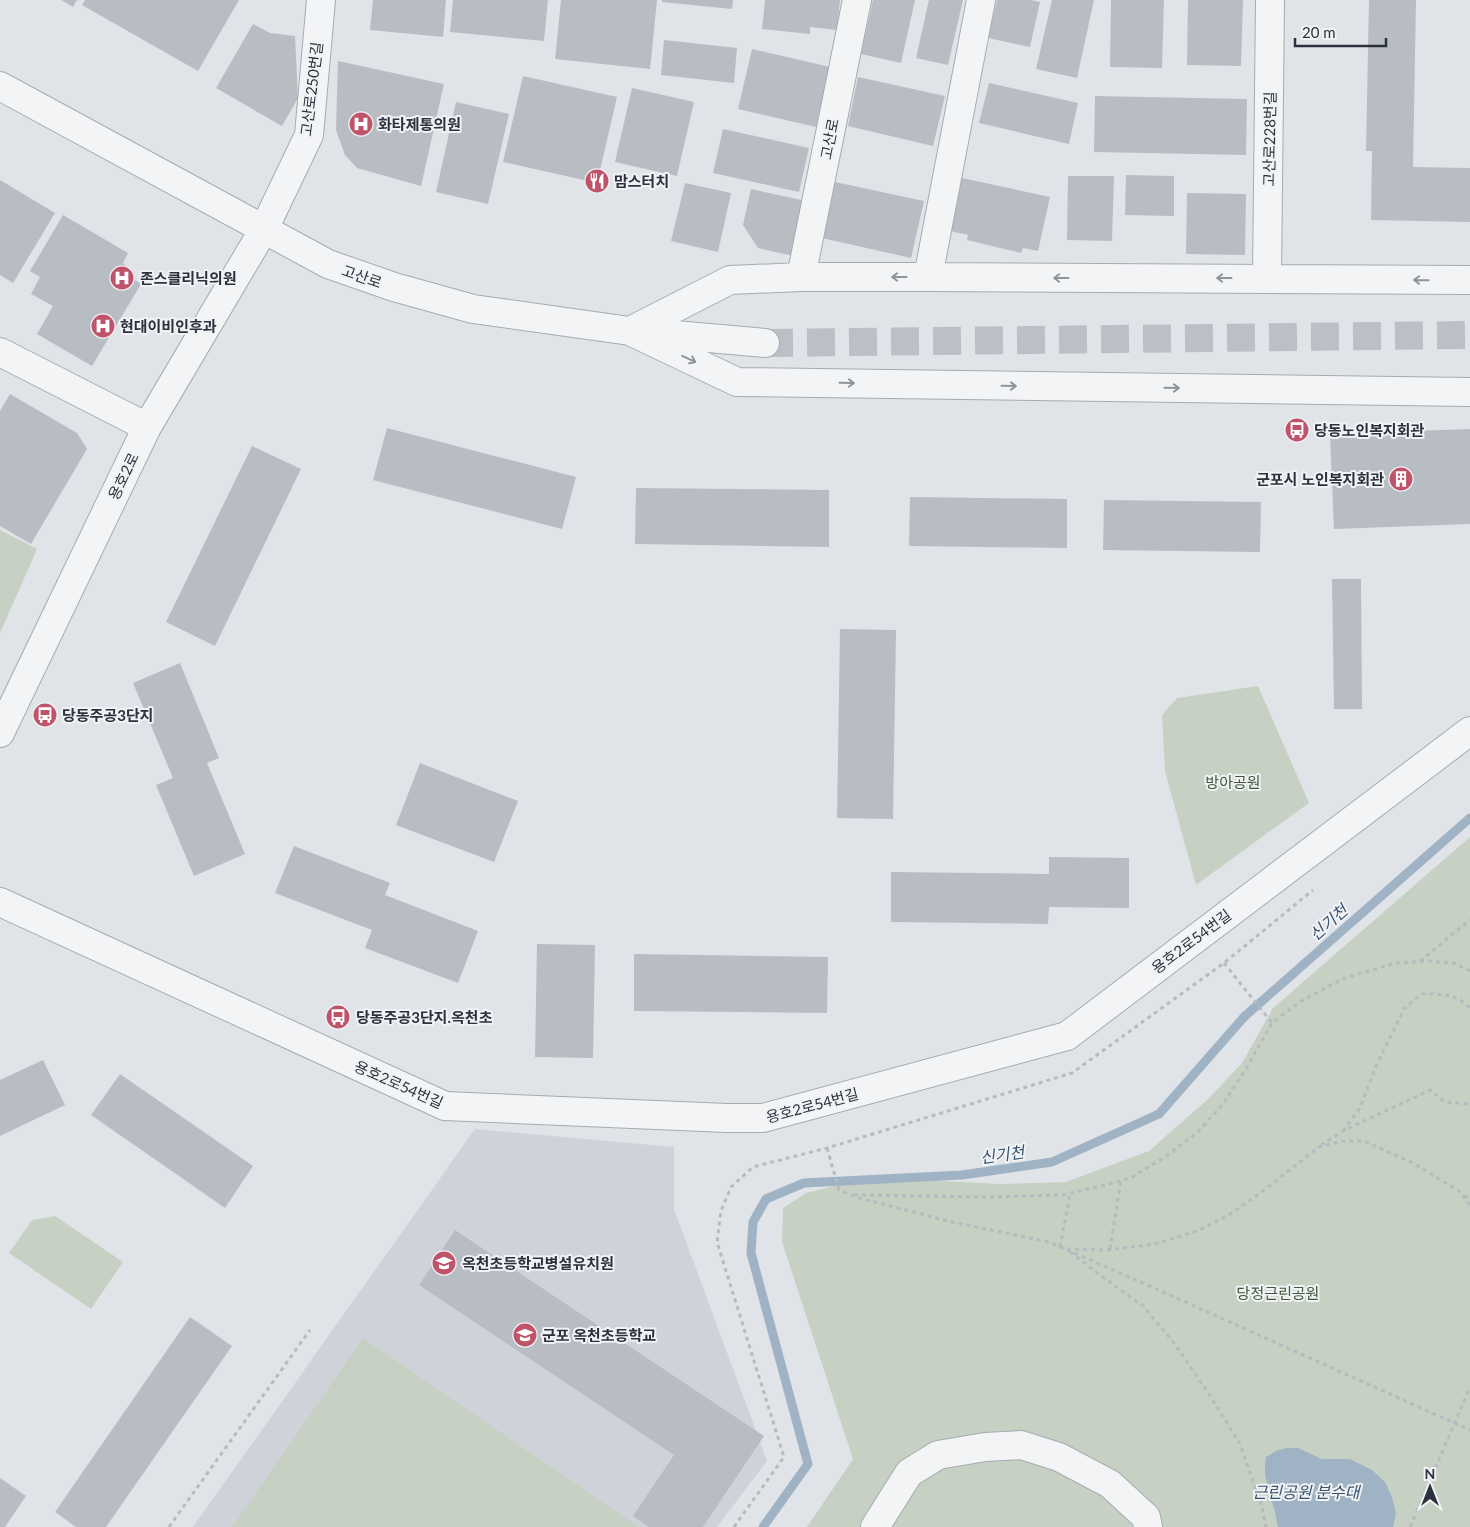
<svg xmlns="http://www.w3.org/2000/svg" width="1470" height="1527" font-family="Lato,'Noto Sans KR',sans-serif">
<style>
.built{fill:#cfd3d9}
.green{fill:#c7d1c3}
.water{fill:#9fb3c4}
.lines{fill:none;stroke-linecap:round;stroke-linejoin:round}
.stream{stroke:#9fb3c4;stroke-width:9}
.building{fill:#b8bdc4}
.minor-tunnel{stroke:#bcc0c6;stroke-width:28;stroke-dasharray:28 14;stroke-linecap:butt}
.minor-casing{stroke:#a6abb1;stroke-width:30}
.path{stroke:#b7babe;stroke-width:3;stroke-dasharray:4 4;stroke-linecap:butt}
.minor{stroke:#f3f4f6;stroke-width:28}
.oneway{stroke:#8f939a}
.labels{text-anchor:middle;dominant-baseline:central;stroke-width:4;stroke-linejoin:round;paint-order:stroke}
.street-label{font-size:15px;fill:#2b323d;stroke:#f0f2f5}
.poi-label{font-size:15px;font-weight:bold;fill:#2b323d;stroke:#f0f2f5;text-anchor:start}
.park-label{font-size:15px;fill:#41583a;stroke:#f0f2f5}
.water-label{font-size:16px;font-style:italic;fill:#39536d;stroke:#f0f2f5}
</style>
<rect width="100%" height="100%" fill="#e0e4e8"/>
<path class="built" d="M475 1129 674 1147V1209L767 1461 717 1527H193Z"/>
<path class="green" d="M0 530 37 549 0 633Z
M1258 686 1309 803 1196 885 1165 771 1162 715 1177 698Z
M1470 837V1527H807L853 1459 782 1242 783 1208 806 1193 870 1177 1000 1184 1066 1182 1149 1151 1207 1100 1242 1063 1273 1008Z
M55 1216 123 1262 91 1309 9 1253 32 1220Z
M363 1338 639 1527H232Z"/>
<path class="water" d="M1286 1448H1298L1322 1459H1350L1372 1470 1385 1482 1392 1497 1396 1514 1393 1527H1278C1275 1504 1261 1480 1266 1457L1276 1451Z"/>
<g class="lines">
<path class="stream" d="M763 1527 808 1464 751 1253 753 1222 766 1199 804 1183 962 1175 1052 1162 1159 1114 1244 1017 1470 818"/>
</g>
<path class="building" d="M61 0H77L73 7Z
M85 0H239L198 71 82 5Z
M373 0H446L443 37 370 30Z
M453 0H548L544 41 450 32Z
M561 0H657L650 69 555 59Z
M662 0H733L732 9 662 2Z
M765 0H840L837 30 810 27V34L762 29Z
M873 0H915L901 63 861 54Z
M929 0H963L948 65 916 58Z
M997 0H1031L1040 2 1030 47 988 38Z
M1052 0H1094L1077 78 1036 69Z
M1111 0H1164L1162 68 1110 67Z
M1188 0H1243L1241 66 1187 65Z
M1369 0H1416L1413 167 1470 168V222L1371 220 1372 151H1366Z
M253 24 270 33 295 36 298 98 282 126 216 88Z
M664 40 737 48 734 83 661 75Z
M752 49 830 67 816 127 738 109Z
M338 61 444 84 421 186 357 168 345 155 336 130Z
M523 76 617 97 597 183 503 162Z
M858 77 945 96 933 146 848 126Z
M989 83 1078 103 1069 144 979 123Z
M632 88 694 102 677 176 615 162Z
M1095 96 1247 99 1246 155 1094 152Z
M456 102 509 114 488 204 436 192Z
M723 129 809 148 799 192 713 173Z
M1126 175 1174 176V216L1125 215Z
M1068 176H1114L1112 241 1067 240Z
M962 178 1050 197 1038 251 1023 248 1021 253 967 240 968 235 950 231Z
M0 180 55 213 13 283 0 275Z
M835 182 924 201 911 258 822 238Z
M685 183 731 193 718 252 671 241Z
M751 189 806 201 793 256 758 248 743 225Z
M1187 193 1246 194 1245 255 1186 254Z
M63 215 128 253 123 263 133 271 135 280 141 284 92 366 37 334 53 306 31 294 40 277 30 271Z
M10 394 77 433 87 449 31 544 0 526V411Z
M387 428 576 477 562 529 373 480Z
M1470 429V524L1334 529 1330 434Z
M252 446 301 469 215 646 166 622Z
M636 488 829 490V547L635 544Z
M910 497 1067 499V548L909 546Z
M1104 500 1261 502 1260 552 1103 550Z
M1332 579H1361L1362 709H1334Z
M840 629 896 630 893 819 837 818Z
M180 663 219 758 207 763 245 854 194 876 156 785 173 778 133 683Z
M420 763 518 801 494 862 396 825Z
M294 846 390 883 385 895 478 931 458 983 365 948 372 930 275 893Z
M1049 857 1129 858V908L1049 907 1048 924 891 922V872L1049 874Z
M537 944 595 945 593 1058 535 1057Z
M634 954 828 957 827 1013 634 1011Z
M43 1060 65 1105 0 1136V1080Z
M120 1074 253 1166 225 1208 91 1115Z
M455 1230 764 1436 703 1527H649L633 1516 674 1455 419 1285Z
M190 1317 232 1346 106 1527H76L55 1512Z
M0 1478 26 1496 5 1527H0Z"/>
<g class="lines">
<path class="minor-tunnel" d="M765 343 1470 335"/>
<defs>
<path id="minor" d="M0 86 328 264 394 287 473 309 630 331 765 343
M801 277 857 0
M928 277 981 0
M1267 278 1270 0
M630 331 730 280 801 277H928L1470 280
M630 331 737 382 1470 392
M0 352 147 427
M0 733 147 427 264 229 309 135 321 0
M0 902 445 1106 727 1118H763L1067 1036 1470 731
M875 1527 909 1473 938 1455 985 1447 1021 1445 1059 1457 1110 1484 1146 1517 1148 1527"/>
</defs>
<use href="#minor" class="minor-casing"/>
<path class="path" d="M1420 961 1470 920
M1224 963 1272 1023
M1343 1131 1360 1108 1376 1066 1404 1009 1421 994C1442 994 1454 993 1470 1008
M1321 1145 1343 1131 1430 1090 1445 1102 1470 1104
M827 1148 839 1190 859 1198 952 1222 1049 1242 1152 1287 1470 1430
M854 1195 987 1197 1062 1195 1121 1181 1132 1177 1165 1157 1198 1132 1223 1104 1247 1067 1272 1023 1300 1002 1342 979 1395 963 1428 961 1454 963 1470 971
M1464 1197 1470 1195
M1060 1247 1070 1194
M1067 1249 1108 1250 1155 1244 1197 1231 1227 1216 1259 1194 1319 1147 1342 1141H1364L1413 1163 1459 1191 1470 1205
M1110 1249 1121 1181
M1070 1252 1104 1278 1143 1306 1174 1343 1209 1394 1240 1444 1262 1507 1266 1527
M169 1527 310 1330
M734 1527 784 1457 717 1242 721 1211 731 1187 753 1167 827 1148 1072 1073 1224 963 1313 890
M1410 1527 1470 1387"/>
<use href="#minor" class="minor"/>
</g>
<defs><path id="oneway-shaft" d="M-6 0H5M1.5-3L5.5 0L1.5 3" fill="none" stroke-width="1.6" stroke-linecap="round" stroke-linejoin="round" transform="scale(1.25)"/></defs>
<g class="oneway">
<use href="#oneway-shaft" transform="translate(899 277) rotate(180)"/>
<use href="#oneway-shaft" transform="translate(1061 278) rotate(-180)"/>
<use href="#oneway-shaft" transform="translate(1224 278) rotate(-180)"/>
<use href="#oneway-shaft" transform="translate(1421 280) rotate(-179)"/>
<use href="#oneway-shaft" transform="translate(689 359) rotate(25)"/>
<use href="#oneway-shaft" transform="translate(847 383) rotate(1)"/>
<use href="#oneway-shaft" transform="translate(1009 386) rotate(1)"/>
<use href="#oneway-shaft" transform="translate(1172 388) rotate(1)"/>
</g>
<defs>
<symbol id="hospital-disc" viewBox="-11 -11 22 22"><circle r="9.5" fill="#bf5369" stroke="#f0f2f5"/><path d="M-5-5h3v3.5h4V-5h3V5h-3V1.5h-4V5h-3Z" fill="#fff"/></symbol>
<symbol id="restaurant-disc" viewBox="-11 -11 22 22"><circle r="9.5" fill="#bf5369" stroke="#f0f2f5"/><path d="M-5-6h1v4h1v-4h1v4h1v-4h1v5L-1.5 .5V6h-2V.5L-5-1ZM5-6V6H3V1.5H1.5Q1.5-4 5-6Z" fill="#fff"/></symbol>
<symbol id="bus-disc" viewBox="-11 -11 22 22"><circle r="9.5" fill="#bf5369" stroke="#f0f2f5"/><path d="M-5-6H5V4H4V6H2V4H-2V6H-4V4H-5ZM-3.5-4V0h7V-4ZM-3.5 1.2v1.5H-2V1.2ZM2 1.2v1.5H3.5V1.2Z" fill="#fff"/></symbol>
<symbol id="building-disc" viewBox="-11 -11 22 22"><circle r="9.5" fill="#bf5369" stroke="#f0f2f5"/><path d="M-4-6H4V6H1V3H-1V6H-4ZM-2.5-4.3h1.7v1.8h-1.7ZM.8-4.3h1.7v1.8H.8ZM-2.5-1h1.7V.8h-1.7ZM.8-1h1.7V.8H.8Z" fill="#fff"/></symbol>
<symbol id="school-disc" viewBox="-11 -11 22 22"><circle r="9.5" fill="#bf5369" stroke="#f0f2f5"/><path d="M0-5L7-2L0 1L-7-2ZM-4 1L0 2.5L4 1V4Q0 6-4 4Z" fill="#fff"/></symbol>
</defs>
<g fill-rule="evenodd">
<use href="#hospital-disc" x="347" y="110" width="28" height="28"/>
<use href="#restaurant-disc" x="583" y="167" width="28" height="28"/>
<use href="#hospital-disc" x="108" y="264" width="28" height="28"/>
<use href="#hospital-disc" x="89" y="312" width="28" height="28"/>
<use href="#bus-disc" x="1283" y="416" width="28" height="28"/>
<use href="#building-disc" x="1387" y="465" width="28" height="28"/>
<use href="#bus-disc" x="31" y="701" width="28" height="28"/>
<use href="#bus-disc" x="324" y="1003" width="28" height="28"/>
<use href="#school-disc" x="430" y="1249" width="28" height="28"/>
<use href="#school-disc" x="511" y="1321" width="28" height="28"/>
</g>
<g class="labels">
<g class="street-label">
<text transform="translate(311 89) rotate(-83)">고산로250번길</text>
<text transform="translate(829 139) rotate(-79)">고산로</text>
<text transform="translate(1269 139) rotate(-89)">고산로228번길</text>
<text transform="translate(362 276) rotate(19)">고산로</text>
<text transform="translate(123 476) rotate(-64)">용호2로</text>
<text transform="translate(1191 941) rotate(-37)">용호2로54번길</text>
<text transform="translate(399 1084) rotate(24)">용호2로54번길</text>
<text transform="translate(812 1105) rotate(-15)">용호2로54번길</text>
</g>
<g class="poi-label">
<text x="378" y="124">화타제통의원</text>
<text x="614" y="181">맘스터치</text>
<text x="140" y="278">존스클리닉의원</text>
<text x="120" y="326">현대이비인후과</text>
<text x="1314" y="430">당동노인복지회관</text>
<text x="1384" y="479" text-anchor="end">군포시 노인복지회관</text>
<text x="62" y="715">당동주공3단지</text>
<text x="356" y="1017">당동주공3단지.옥천초</text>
<text x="462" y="1263">옥천초등학교병설유치원</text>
<text x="542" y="1335">군포 옥천초등학교</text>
</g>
<g class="park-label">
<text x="1233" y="782">방아공원</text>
<text x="1278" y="1293">당정근린공원</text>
</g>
<g class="water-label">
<text transform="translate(1328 922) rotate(-41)">신기천</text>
<text transform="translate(1002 1154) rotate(-8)">신기천</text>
<text x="1306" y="1491">근린공원 분수대</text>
</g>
</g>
<g transform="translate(1430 1487)" stroke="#f0f2f5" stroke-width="4" paint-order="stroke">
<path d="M0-4L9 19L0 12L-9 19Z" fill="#2b323d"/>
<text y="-8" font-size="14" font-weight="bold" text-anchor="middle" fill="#2b323d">N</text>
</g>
<path d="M1295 38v8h91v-8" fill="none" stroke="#2b323d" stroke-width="2.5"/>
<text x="1302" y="38" font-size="15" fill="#2b323d" stroke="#f0f2f5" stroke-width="4" paint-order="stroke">20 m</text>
</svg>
